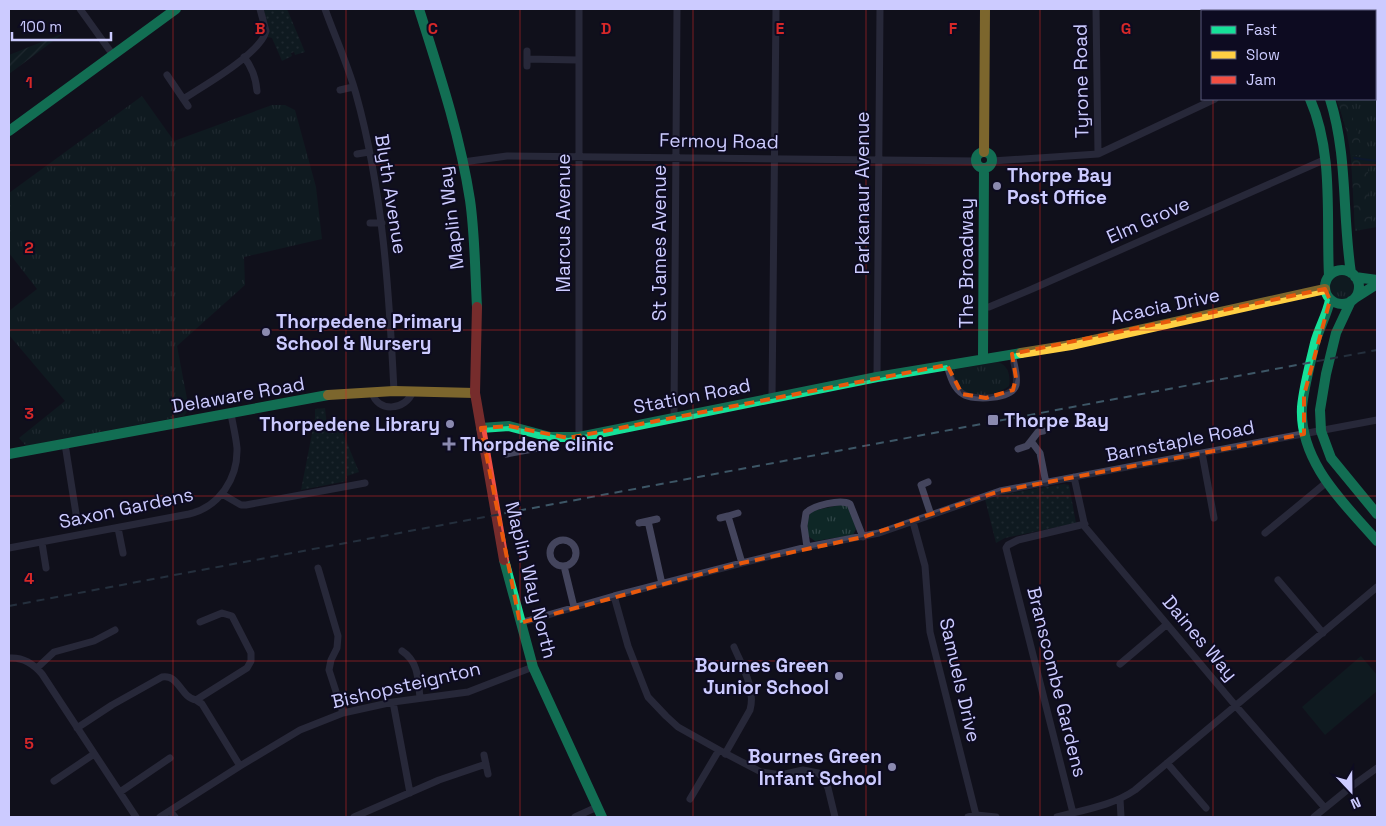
<svg xmlns="http://www.w3.org/2000/svg" width="1386" height="826" font-family="'Space Grotesk',sans-serif">
<style>
.grass{fill:url(#grass-tufts)}
.forest{fill:url(#forest-crowns)}
.park{fill:url(#park-dots)}
.garden{fill:url(#garden-furrows)}
.pitch{fill:#0e2726}
.lines{fill:none;stroke-linecap:round;stroke-linejoin:round}
.stream{stroke:#082140;stroke-width:2}
.street{stroke:#44455d;stroke-width:7}
.fast{stroke:#16e098;stroke-width:10}
.slow{stroke:#ffcf43;stroke-width:10}
.jam{stroke:#f24e42;stroke-width:10}
.rail{stroke:#3d5666;stroke-width:2;stroke-dasharray:8 6;stroke-linecap:butt}
.marked{fill:none;stroke:#e8590c;stroke-width:4;stroke-dasharray:10 6;stroke-linejoin:round}
.grid{fill:none;stroke:#d62828;stroke-width:1;stroke-opacity:0.55}
.poi-dot{fill:#8b8ab0;stroke:#0d0b21;stroke-width:2}
.labels{text-anchor:middle;dominant-baseline:central;stroke-width:4;stroke-linejoin:round;paint-order:stroke}
.street-label{font-size:19px;fill:#cccbff;stroke:#0d0b21}
.poi-label{font-size:19px;font-weight:bold;fill:#cccbff;stroke:#0d0b21;text-anchor:start}
.grid-label{font-size:16px;text-anchor:middle;font-weight:bold;fill:#d62828;stroke:#0d0b21;stroke-width:4;stroke-linejoin:round;paint-order:stroke}
</style>
<defs>
<pattern id="grass-tufts" width="24" height="20" patternUnits="userSpaceOnUse" patternTransform="scale(1.25)"><rect width="24" height="20" fill="#0e2726"/><path d="M3 7l-1-3M5 7V3M7 7l1-3M15 17l-1-3M17 17v-4M19 17l1-3" fill="none" stroke="#304547"/></pattern>
<pattern id="forest-crowns" width="20" height="18" patternUnits="userSpaceOnUse" patternTransform="scale(1.25)"><rect width="20" height="18" fill="#0e2726"/><path d="M2 6a3 3 0 1 1 6 0M12 15a3 3 0 1 1 6 0" fill="none" stroke="#304547"/></pattern>
<pattern id="park-dots" width="8" height="8" patternUnits="userSpaceOnUse" patternTransform="scale(1.25)"><rect width="8" height="8" fill="#0e2726"/><path d="M2 2h.1M6 6h.1" fill="none" stroke="#304547" stroke-width="1.8" stroke-linecap="round"/></pattern>
<pattern id="garden-furrows" width="10" height="10" patternUnits="userSpaceOnUse" patternTransform="scale(1.25)"><rect width="10" height="10" fill="#0e2726"/><path d="M-1 1l2-2M0 10L10 0M9 11l2-2" fill="none" stroke="#304547"/></pattern>
</defs>
<rect width="100%" height="100%" fill="#11101c"/>
<path class="grass" d="M1292 9H1377V227L1355 231C1353 186 1354 141 1336 99H1375V11H1293Z
M142 96 174 141 272 105H285L295 110 316 187 322 239 244 257 245 285 177 346 189 409 184 416 26 446 19 438 65 401 9 335V311L37 289 9 253V193Z
M1330 287a12 12 0 1 1 24 0a12 12 0 1 1-24 0Z
M998 362C1008 365 1011 376 1009 386 1001 392 984 398 974 396 968 394 963 391 958 389L951 370Z
M844 504 850 508 856 529 853 535 815 541 808 536 807 519 812 511Z"/>
<path class="forest" d="M1337 99H1347L1361 144 1360 155H1352L1369 159 1367 185 1372 225 1355 228 1350 142Z"/>
<path class="park" d="M263 9H287L305 52 295 55 294 52 291 53 292 56 282 61 272 38 268 37 269 28Z
M325 408 327 426H340L359 472 347 476V481L301 490 315 418V409Z
M1064 484 1069 485 1076 523 1005 538 996 543 985 499 992 496Z"/>
<path class="garden" d="M64 33 9 74V55Z"/>
<path class="pitch" d="M1361 656 1377 675V691L1325 735 1302 707Z"/>
<g class="lines">
<path class="stream" d="M1354 158 1377 161"/>
<path class="street" d="M80 9 113 55
M325 9C335 37 348 65 356 94 383 191 389 291 394 391
M579 9V437
M1096 9 1098 154
M527 51V59
M244 57C252 67 256 79 257 91
M527 66V59L578 60
M167 75 188 106
M340 90 353 87
M183 99C204 86 261 53 266 31L260 9
M357 154 369 152
M992 161 1098 154 1215 99
M463 162 507 156 976 161
M370 223H382
M983 307H989L1032 289 1326 159
M947 365C950 375 953 388 963 394 974 401 1012 399 1016 385 1018 376 1014 364 1012 354
M877 377 880 9
M372 392C377 413 406 411 413 391
M772 398 776 9
M674 417 677 9
M1031 441 1038 432 1043 431
M65 444 77 520
M1018 449 1027 446 1031 441 1040 453 1046 483
M1202 453 1214 518
M507 454 538 448 550 437
M1074 477 1085 527 1235 705 1325 808
M928 482 921 485 931 515
M222 494 241 505H246L365 483
M728 516 738 513
M720 518 728 516 742 563
M648 521 657 519
M913 522 925 566 930 632 976 815
M639 523 648 521 662 584
M118 528 123 553
M1265 533 1327 482
M550 553a13 13 0 1 1 26 0a13 13 0 1 1-26 0Z
M42 543 46 568
M807 547 804 526 806 513C813 505 841 499 850 504L863 537
M9 548 189 514C219 507 238 479 237 448 236 437 233 425 231 414
M564 566 574 607
M318 568 338 636 337 648 331 660 329 670 343 713
M1278 580 1323 633
M614 596 628 646 644 687 648 697 666 716 678 727 719 750 761 772 781 775 803 770 818 773 824 779 828 788 835 817
M520 623 614 596 742 563 807 547 879 533 1000 491 1377 420
M402 651C419 662 418 680 420 698
M9 658C23 657 33 663 42 674L136 817
M1120 664 1166 625
M37 668 54 652 94 641 115 630
M196 700 202 704 240 766
M393 702 410 793
M77 728 112 705 162 677C179 674 180 697 196 700L247 668 251 661V653L232 616 222 613 200 622
M725 754 750 710C756 689 742 666 734 647
M484 755 488 774
M1167 763 1206 808
M54 781 94 754
M120 792 170 758
M690 799 719 750
M1120 799 1121 817
M170 811 175 817
M1073 813 1006 548 1008 545 1018 540 1085 524
M160 817 240 766 300 730 343 713 393 702 468 692 533 667
M354 817 439 780 486 764
M575 817 597 807
M968 817 976 815 996 817
M1057 817C1083 810 1112 806 1135 790L1377 587
M1314 817 1352 786 1377 768"/>
<path class="fast" d="M419 9C439 72 460 135 470 200 475 235 475 271 477 307
M1262 9 1263 11
M1283 9 1284 11
M1310 99C1334 154 1326 217 1329 276
M1330 99C1348 156 1342 214 1351 273
M9 131 176 9
M976 160a8 8 0 1 1 16 0a8 8 0 1 1-16 0Z
M1325 287a17 17 0 1 1 34 0a17 17 0 1 1-34 0Z
M1355 277 1377 280
M1355 298 1377 284
M1330 300C1327 315 1319 328 1315 343 1310 365 1304 386 1302 407 1299 462 1344 503 1377 541
M1351 301 1336 333 1326 374 1320 410 1321 431 1331 458 1377 514
M983 358 984 168
M481 428 509 426 550 437H579L877 377 1021 353
M9 454 328 395
M504 560 533 667 602 817"/>
<path class="slow" d="M984 152 985 9
M1021 353 1071 345 1325 289
M328 395 394 391 475 393"/>
<path class="jam" d="M477 307 475 393 504 560"/>
<path class="rail" d="M9 606 1377 350"/>
</g>
<path d="M0 0H1386V826H0ZM1325 289 1330 300 1304 395V434L1000 491 863 537 742 563 520 623 481 428 509 426 568 438 947 365 962 394 986 398 1013 390 1016 378 1012 354Z" fill="#11101c" fill-opacity=".55" fill-rule="evenodd"/>
<path class="marked" d="M1325 289 1330 300 1304 395V434L1000 491 863 537 742 563 520 623 481 428 509 426 568 438 947 365 962 394 986 398 1013 390 1016 378 1012 354Z"/>
<path class="grid" d="M173 9V817M346 9V817M520 9V817M693 9V817M866 9V817M1040 9V817M1213 9V11M1213 99V817M9 165H1377M9 330H1377M9 496H1377M9 661H1377"/>
<g class="poi-dot">
<circle cx="997" cy="186" r="5"/>
<circle cx="266" cy="332" r="5"/>
<rect x="987" y="414" width="12" height="12" rx="2.5"/>
<circle cx="450" cy="424" r="5"/>
<path d="M446.5 436.5h5v5h5v5h-5v5h-5v-5h-5v-5h5z"/>
<circle cx="839" cy="676" r="5"/>
<circle cx="892" cy="767" r="5"/>
</g>
<g class="labels">
<g class="street-label">
<text transform="translate(1081 81) rotate(-91)">Tyrone Road</text>
<text transform="translate(719 141) rotate(1)">Fermoy Road</text>
<text transform="translate(862 193) rotate(-90)">Parkanaur Avenue</text>
<text transform="translate(391 194) rotate(81)">Blyth Avenue</text>
<text transform="translate(451 218) rotate(-97)">Maplin Way</text>
<text transform="translate(1148 220) rotate(-24)">Elm Grove</text>
<text transform="translate(563 223) rotate(-90)">Marcus Avenue</text>
<text transform="translate(659 243) rotate(-90)">St James Avenue</text>
<text transform="translate(966 263) rotate(-90)">The Broadway</text>
<text transform="translate(1165 306) rotate(-12)">Acacia Drive</text>
<text transform="translate(238 395) rotate(-10)">Delaware Road</text>
<text transform="translate(692 396) rotate(-11)">Station Road</text>
<text transform="translate(1180 441) rotate(-11)">Barnstaple Road</text>
<text transform="translate(126 508) rotate(-12)">Saxon Gardens</text>
<text transform="translate(531 580) rotate(76)">Maplin Way North</text>
<text transform="translate(1200 638) rotate(50)">Daines Way</text>
<text transform="translate(960 680) rotate(77)">Samuels Drive</text>
<text transform="translate(1057 682) rotate(76)">Branscombe Gardens</text>
<text transform="translate(406 685) rotate(-13)">Bishopsteignton</text>
</g>
<g class="poi-label">
<text x="1007" y="175">Thorpe Bay<tspan x="1007" dy="22">Post Office</tspan></text>
<text x="276" y="321">Thorpedene Primary<tspan x="276" dy="22">School &amp; Nursery</tspan></text>
<text x="1004" y="420">Thorpe Bay</text>
<text x="440" y="424" text-anchor="end">Thorpedene Library</text>
<text x="460" y="444">Thorpdene clinic</text>
<text x="829" y="665" text-anchor="end">Bournes Green<tspan x="829" dy="22">Junior School</tspan></text>
<text x="882" y="756" text-anchor="end">Bournes Green<tspan x="882" dy="22">Infant School</tspan></text>
</g>
</g>
<g class="grid-label">
<text x="260" y="34">B</text>
<text x="433" y="34">C</text>
<text x="606" y="34">D</text>
<text x="780" y="34">E</text>
<text x="953" y="34">F</text>
<text x="1126" y="34">G</text>
<text x="29" y="88">1</text>
<text x="29" y="253">2</text>
<text x="29" y="419">3</text>
<text x="29" y="584">4</text>
<text x="29" y="749">5</text>
</g>
<rect width="1386" height="826" fill="none" stroke="#cccbff" stroke-width="20"/>
<rect x="1201" y="10" width="175" height="90" fill="#0d0b21" stroke="#59587a"/>
<rect x="1211" y="26" width="25" height="8" fill="#16e098" stroke="#59587a"/>
<text x="1246" y="35" font-size="15" fill="#cccbff">Fast</text>
<rect x="1211" y="51" width="25" height="8" fill="#ffcf43" stroke="#59587a"/>
<text x="1246" y="60" font-size="15" fill="#cccbff">Slow</text>
<rect x="1211" y="76" width="25" height="8" fill="#f24e42" stroke="#59587a"/>
<text x="1246" y="85" font-size="15" fill="#cccbff">Jam</text>
<g transform="translate(1351 791) rotate(158)" stroke="#0d0b21" stroke-width="4" paint-order="stroke">
<path d="M0-4L9 19L0 12L-9 19Z" fill="#cccbff"/>
<text y="-8" font-size="14" font-weight="bold" text-anchor="middle" fill="#cccbff">N</text>
</g>
<path d="M12 32v8h99v-8" fill="none" stroke="#cccbff" stroke-width="2.5"/>
<text x="20" y="32" font-size="15" fill="#cccbff" stroke="#0d0b21" stroke-width="4" paint-order="stroke">100 m</text>
</svg>
